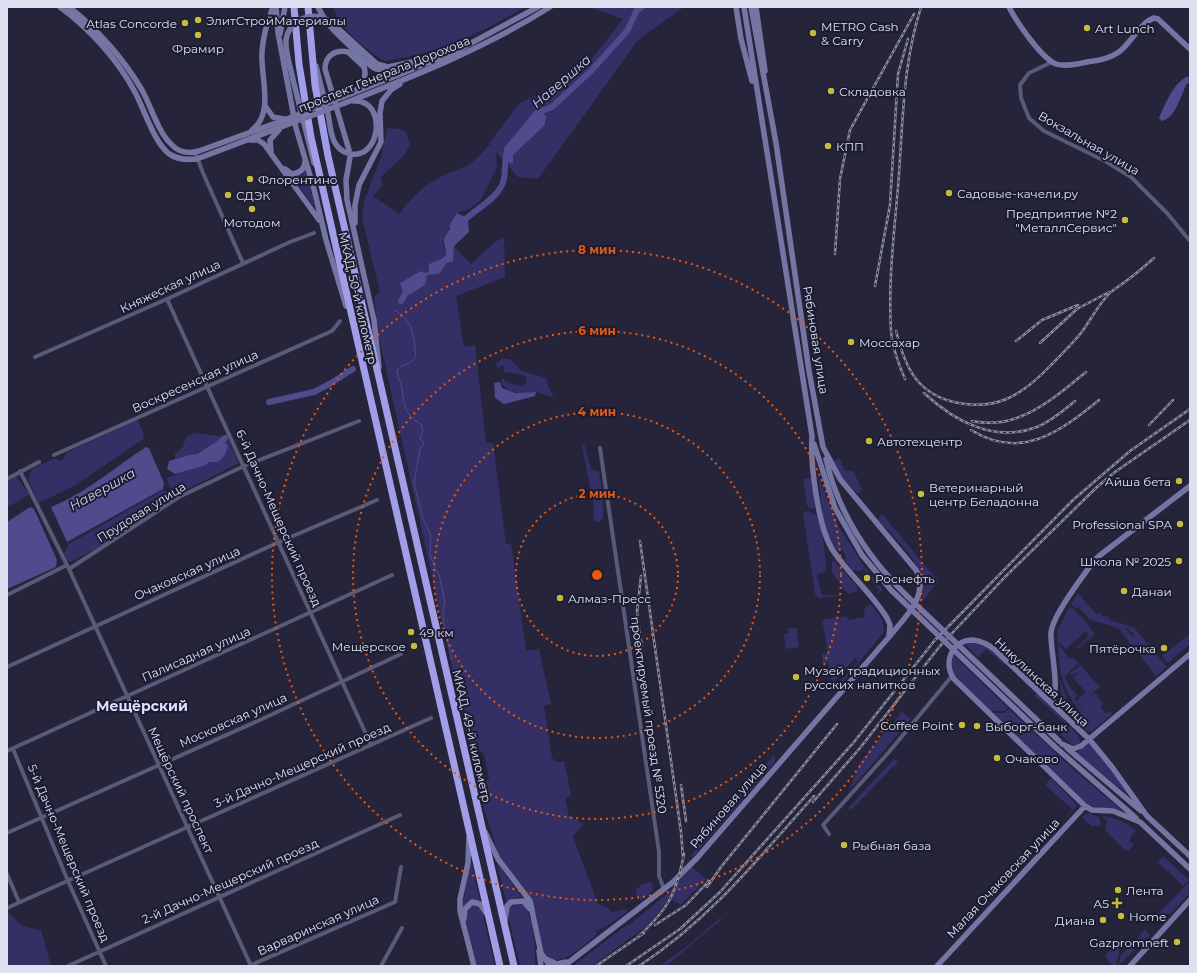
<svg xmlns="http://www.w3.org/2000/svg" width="1197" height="973" font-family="Montserrat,sans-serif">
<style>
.green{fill:#342f65;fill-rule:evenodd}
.water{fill:#4f4b8d}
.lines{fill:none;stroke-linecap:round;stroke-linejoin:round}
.stream{stroke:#4f4b8d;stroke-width:1}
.river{stroke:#4f4b8d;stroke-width:6}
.street{stroke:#595a77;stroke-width:4}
.secondary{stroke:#7575a4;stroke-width:5.5}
.highway{stroke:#9f9ee7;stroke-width:7}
.rail-casing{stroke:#8c8c9e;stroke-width:2.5}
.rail{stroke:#1b1b31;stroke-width:1;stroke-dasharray:3;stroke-linecap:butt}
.secondary-bridge{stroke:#7575a4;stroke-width:5.5}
.ring{fill:none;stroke:#e8590c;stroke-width:2;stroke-dasharray:2 4}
.poi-dot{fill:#c7bb3c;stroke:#1b1b31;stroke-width:1.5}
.labels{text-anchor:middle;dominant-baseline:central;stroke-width:4;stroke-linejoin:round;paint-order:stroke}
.poi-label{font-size:12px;fill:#dfe0ef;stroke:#1b1b31;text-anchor:start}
.street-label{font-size:12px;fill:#dfe0ef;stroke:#1b1b31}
.water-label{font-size:13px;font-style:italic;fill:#d0d1f8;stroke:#1b1b31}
.quarter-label{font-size:14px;font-weight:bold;fill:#dedffe;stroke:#1b1b31}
.centre{fill:#e8590c;stroke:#1b1b31;stroke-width:2}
.ring-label{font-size:12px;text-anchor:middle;font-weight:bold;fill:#e8590c;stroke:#1b1b31;stroke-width:4;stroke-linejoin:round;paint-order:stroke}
</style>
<rect width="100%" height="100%" fill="#25243b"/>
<path class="green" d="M333 7H525C477 35 439 54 384 61 365 48 340 30 333 7Z
M589 7H684L638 40 538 179 518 177 496 152 497 167 480 201 469 209 457 213C454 221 442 238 443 245 443 249 446 251 446 254L443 258 429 264V271L426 273 421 271 427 275 430 273 439 274 447 263 454 246 471 264 495 242 504 237 505 277 456 296 464 347 475 345 486 443H493L506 544H511L526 651 539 649 551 704 544 706 552 758 557 762 564 761 571 795 565 798 569 816 584 824 573 836 574 840 598 904 605 906 612 912 626 909 627 912 605 927 596 931 597 934C585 944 557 973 544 953L536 917 498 853 481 799 489 798 486 782 489 778 484 754 469 744 379 337 374 297 380 292 362 218 365 199 381 157 387 128C405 130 406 126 410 146L404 155 380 178 383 185 373 196 399 214C408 202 422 187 435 180 460 166 469 171 489 145L493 148 489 143 520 103 550 87 556 88 583 70 623 19Z
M306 170 315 208 292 176 303 174Z
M502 359H509L522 371 546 378 549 389 554 396C547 397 543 393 536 392 521 390 514 398 502 384V378L508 383 522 386 526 383 527 378 524 375 504 372 503 365 497 368 496 364Z
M137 420 144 434 143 439 76 485 39 503 28 479 32 469 55 458 62 461 66 453Z
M195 433 227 437 239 463 174 496 166 478 209 462H218L214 443 197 454 189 455 175 461V454L183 447 186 437Z
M582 445 585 446 591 470 599 471 603 498V518L599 522 594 521V507Z
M839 458 845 471H853L862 489 858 494 841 477 833 462Z
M16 476 29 494 7 508V482Z
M818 476 839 527 865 568 882 589V591L876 595 879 590 864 569 860 571 852 570 845 560 846 556 842 550 836 549C821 531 822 499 818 476Z
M812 478 815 509 809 508 807 504 803 479Z
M163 490 168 492V502L116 536 109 535 106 543 71 562 67 560 64 553 69 544Z
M807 511C810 512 814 513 816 515 823 522 826 560 826 571L817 574 822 595H840L839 596 819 598 815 594 804 520 803 513Z
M882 514 938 581 921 603C933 569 898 542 878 520Z
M834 561 856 585 858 591 850 594 845 591 832 572V562Z
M1078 593 1097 615 1098 612 1103 617 1107 616 1110 620 1129 626 1130 627 1128 629 1124 627 1132 636 1134 634 1128 629 1133 626 1167 667 1156 676 1118 628 1091 620 1078 607 1076 609 1071 604Z
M871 604 883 621 884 632 841 684 839 683 858 662 855 658 833 683 829 672 823 673V669L829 668 828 661 823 664 822 654 828 653 822 620 847 616 848 620 865 617 864 608Z
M1070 606 1085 621 1095 634 1078 648 1077 647 1089 636 1086 631 1066 649 1058 642 1057 631Z
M788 628H796L797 630 799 647 786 649 784 634 789 633Z
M1190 634V644L1168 663 1162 656Z
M974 643 988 648 1005 662V665L986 649 978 657 965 644Z
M1058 644 1070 659 1073 657 1100 687 1090 696 1095 693 1103 703 1101 708 1106 714 1110 711 1112 714 1092 731H1087L1062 707 1060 679 1068 702 1077 712 1079 710C1062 688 1059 671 1058 644ZM1078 664 1080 666 1069 674 1072 676 1076 672 1077 674 1073 678 1086 692 1076 701 1082 707 1092 699 1081 708 1074 699 1078 696 1069 686 1065 677 1067 674Z
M953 655 1008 708 1005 711H990L955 675 951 666Z
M1038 694 1079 736 1080 744 1073 746 1061 735 1069 727 1034 695Z
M1009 709 1075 771 1124 812 1095 807 1087 804 993 713H1005Z
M902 712 911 719 849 791 860 762Z
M1088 742 1106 762 1130 796 1076 753Z
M774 755 775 762 691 859 700 837Z
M894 759 898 762 851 810 848 808Z
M1051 778 1076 804V807L1065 819 1072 809 1045 785Z
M1088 813 1099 817 1101 824 1098 827 1095 825 1093 827 1082 817Z
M1102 816C1116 818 1126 821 1136 831L1130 837 1131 838 1129 841 1134 845 1128 851 1125 850 1105 830 1107 822Z
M1163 856 1189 880 1183 886 1158 862Z
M471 861 480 901 469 902 462 908Z
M497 863 521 895 523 897H518L506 902Z
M692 867 706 879 681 905 669 899 647 926 592 966H573L627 925H629L668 893Z
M650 882 653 885 652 891 641 901 636 895V890L642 884Z
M1189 882 1190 893 1170 914H1158Z
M514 903 524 905C534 918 536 951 535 966H520L508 915 509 907Z
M474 904 478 905 482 911 495 966H477L466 920 469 907Z
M7 911 22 926 41 930 51 966H7Z
M720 918 722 919 666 966H660L691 943Z
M1145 930 1150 935 1118 966 1121 955Z
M1122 937 1116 966H1112L1105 956Z"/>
<path class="water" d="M1188 76 1190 82 1186 85C1181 96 1175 118 1162 121L1159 118C1165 104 1174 82 1188 76Z
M537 108 546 116 545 125 513 155V163H510L503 155 504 148Z
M457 213 468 218 469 232 454 246 453 261 447 263 439 274 427 275 425 285 409 295 402 290 400 283 421 271 426 273 429 271V264L443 258 446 254C445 240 440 243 450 229V224Z
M500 382 502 388 515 393 536 392 535 396 504 404 495 398 494 383Z
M221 441 226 443 228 447 224 456 218 462H209L206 465 175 474 167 469 169 461 189 455 197 454 214 443Z
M146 447 149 448 164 483 163 489 67 542 51 507C86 493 115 467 146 447Z
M30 507 34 509 57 560 56 567 7 589V522Z"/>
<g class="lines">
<path class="stream" d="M634 7 637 10
M394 310C415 321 413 337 416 357 411 364 403 364 397 370 397 377 401 382 402 389 404 405 405 416 421 424L423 430 420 438 424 443 420 449 414 483 423 519 431 535 430 554 436 571 439 574 445 603C439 615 449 646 452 659"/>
<path class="river" d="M536 118 539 112 552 107 591 71 627 31 637 10 642 7
M462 223C473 210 493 202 501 187 508 176 502 164 508 151
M401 301 410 286
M269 402 314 392 331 383 353 369
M215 447 225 438"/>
<path class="street" d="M1052 62 1029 73 1020 85 1021 98 1029 118 1044 131 1105 161 1131 177 1167 213 1190 241
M195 152 203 173 243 263
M167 299 371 745
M35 357 167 299 290 242 314 233
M600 448 659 852V876L664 889
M54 455 332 331 340 321
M20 471 69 569 251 966
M7 479 39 462
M69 569 179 497 244 466 359 421
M7 595 67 565
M7 667 279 542 377 500
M13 749 68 881 106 966
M7 751 392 575
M7 833 260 720 401 654
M829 834 823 825 889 752 952 676
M7 874 19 902
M7 908 431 718
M68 966 400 815
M249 966 395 902 401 867
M381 966 402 928"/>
<path class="secondary" d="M60 7C90 29 119 61 136 94 145 112 154 141 168 153 177 160 187 160 197 159L289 124
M69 7C98 30 123 58 142 90 151 106 158 132 171 144 178 152 188 154 199 151L287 119
M276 7 278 33 296 128 314 189 326 240 346 306
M318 7C326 24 338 35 351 47 358 54 366 63 374 68 396 79 434 56 455 48
M736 7 741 39 752 81
M744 7 812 436C810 463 818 526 832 549 848 574 872 593 887 618L890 625 889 635
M756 7 765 71
M1009 7C1016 21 1041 58 1056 64 1065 67 1077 64 1087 62 1097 61 1109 59 1119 52 1130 44 1141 22 1154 18L1158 19 1190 49
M343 33 377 64 388 67 412 62
M280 34 285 7
M316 66C320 82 324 98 328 114 330 123 330 133 334 141 337 147 341 151 347 153 381 164 388 99 354 101
M293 80 314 163
M343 97 451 54 538 7
M345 103C417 75 485 48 550 7
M266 107 273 117 284 119
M252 130C275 113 260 76 262 52 263 36 267 22 273 7
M250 140H258L264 144 319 220
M349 150 325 69C325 56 335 49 348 52L364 67C367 77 363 85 355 91
M271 152 270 140 279 130
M350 157 346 180 347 200 374 320 379 367
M285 169 292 174C300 173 305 169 305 161
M355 223V205L359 185 381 142 380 113 382 101 391 90 400 84
M814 444 835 508
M826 459C838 512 868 558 907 596
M1051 703C1061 692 1050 649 1051 633 1052 616 1082 578 1093 562L1099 556 1190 486
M1062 744 1073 749 1081 746 1190 654
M1054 746 1136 818
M1067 748 1141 811
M485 832 498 859 530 901 541 953 550 966
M469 837 468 863 460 899V911L474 966
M1190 856 1147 816 1112 767 1089 739 995 650C989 645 981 641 973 640 951 640 943 663 954 679L1085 806 1092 810 1113 811 1140 822 1190 869
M464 919 465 909 472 902 480 904 486 913
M505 920 507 906 511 902 523 901 530 909
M539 951 541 966
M546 959 557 964 566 962
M564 966 673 882 697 858 889 637C904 618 930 596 916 570L840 479 823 447 809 371 776 143 751 7
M937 966 1085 806
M1130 966 1190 900"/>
<path class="highway" d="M294 7 299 64 311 137 500 966
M308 7 315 85 328 156 514 966"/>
<defs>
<path id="rail" d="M835 254 840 179 850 130 914 14
M875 286 890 205 898 74 908 39
M896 331C904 364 915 391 950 401 995 413 1022 396 1052 364 1062 354 1072 344 1081 333 1090 321 1097 307 1107 296 1112 290 1120 286 1126 281 1136 274 1145 266 1154 258
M1016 341 1042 320 1078 305
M1040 343 1077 309 1109 292
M905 379C898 363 892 347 891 330 888 283 894 234 898 187 903 126 902 66 921 7
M924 393C955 422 995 443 1037 427 1052 421 1064 410 1075 401
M972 421C1018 431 1053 399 1086 372
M1149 425 1173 400
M971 430C1021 461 1060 432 1099 400
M640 541 681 832 683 858
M641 576 637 612 642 651
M681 785 686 821
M813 802 860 748 940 646 1004 578 1097 487 1115 472 1190 420
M707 887 721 867 837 724
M655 925 686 905 709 881
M639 936C669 908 676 894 684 854
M596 966 644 933
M626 966 680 929 720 892 854 742 935 640 1073 500 1130 451 1190 409
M639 966C709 920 759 858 814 796"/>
</defs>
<use href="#rail" class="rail-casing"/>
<use href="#rail" class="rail"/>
<path class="secondary-bridge" d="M293 80C291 68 285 53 286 40 288 23 307 12 323 18 331 21 337 28 343 33
M287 119 343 97
M289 124 345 103
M835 508 862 555 891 590 1054 746
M907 596 1059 741"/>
</g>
<g class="ring">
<circle cx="597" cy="575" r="81"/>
<circle cx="597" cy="575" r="163"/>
<circle cx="597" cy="575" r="244"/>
<circle cx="597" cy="575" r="325"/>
</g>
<g class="poi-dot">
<circle cx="198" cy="20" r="4"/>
<circle cx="185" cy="23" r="4"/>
<circle cx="1087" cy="28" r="4"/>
<circle cx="813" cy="33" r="4"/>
<circle cx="198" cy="35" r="4"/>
<circle cx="831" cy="91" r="4"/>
<circle cx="828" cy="146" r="4"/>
<circle cx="250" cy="179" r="4"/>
<circle cx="949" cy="193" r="4"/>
<circle cx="228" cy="195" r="4"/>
<circle cx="252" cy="209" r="4"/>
<circle cx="1125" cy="220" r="4"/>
<circle cx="851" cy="342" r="4"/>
<circle cx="869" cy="441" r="4"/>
<circle cx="1179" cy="481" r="4"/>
<circle cx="921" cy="494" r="4"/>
<circle cx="1180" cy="524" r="4"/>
<circle cx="1179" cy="561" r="4"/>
<circle cx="867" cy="578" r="4"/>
<circle cx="1124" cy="591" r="4"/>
<circle cx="560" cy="598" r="4"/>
<circle cx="411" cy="632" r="4"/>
<circle cx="414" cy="646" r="4"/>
<circle cx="1164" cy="648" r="4"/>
<circle cx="796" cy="677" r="4"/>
<circle cx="962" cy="725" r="4"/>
<circle cx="977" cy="726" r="4"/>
<circle cx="997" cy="758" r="4"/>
<circle cx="844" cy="845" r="4"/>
<circle cx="1118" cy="890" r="4"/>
<path d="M1115 897h4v4h4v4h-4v4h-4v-4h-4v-4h4z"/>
<circle cx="1121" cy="916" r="4"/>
<circle cx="1103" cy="920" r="4"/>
<circle cx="1177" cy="942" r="4"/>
</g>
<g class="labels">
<g class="poi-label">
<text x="206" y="20">ЭлитСтройМатериалы</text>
<text x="177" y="23" text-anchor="end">Atlas Concorde</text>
<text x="821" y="26">METRO Cash<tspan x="821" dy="14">&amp; Carry</tspan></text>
<text x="1095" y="28">Art Lunch</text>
<text x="198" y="48" text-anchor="middle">Фрамир</text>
<text x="839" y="91">Складовка</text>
<text x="836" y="146">КПП</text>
<text x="258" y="179">Флорентино</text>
<text x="957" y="193">Садовые-качели.ру</text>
<text x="236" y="195">СДЭК</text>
<text x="1117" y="213" text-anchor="end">Предприятие №2<tspan x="1117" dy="14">"МеталлСервис"</tspan></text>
<text x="252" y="222" text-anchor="middle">Мотодом</text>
<text x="859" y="342">Моссахар</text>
<text x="877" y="441">Автотехцентр</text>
<text x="1171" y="481" text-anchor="end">Айша бета</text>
<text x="929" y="487">Ветеринарный<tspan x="929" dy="14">центр Беладонна</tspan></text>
<text x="1172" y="524" text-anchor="end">Professional SPA</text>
<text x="1171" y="561" text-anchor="end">Школа № 2025</text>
<text x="875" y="578">Роснефть</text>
<text x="1132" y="591">Данаи</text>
<text x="568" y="598">Алмаз-Пресс</text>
<text x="419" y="632">49 км</text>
<text x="406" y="646" text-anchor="end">Мещерское</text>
<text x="1156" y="648" text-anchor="end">Пятёрочка</text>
<text x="804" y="670">Музей традиционных<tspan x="804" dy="14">русских напитков</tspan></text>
<text x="954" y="725" text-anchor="end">Coffee Point</text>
<text x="985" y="726">Выборг-банк</text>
<text x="1005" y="758">Очаково</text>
<text x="852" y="845">Рыбная база</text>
<text x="1126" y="890">Лента</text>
<text x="1109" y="903" text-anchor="end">А5</text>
<text x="1129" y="916">Home</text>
<text x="1095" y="920" text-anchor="end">Диана</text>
<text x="1169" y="942" text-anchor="end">Gazpromneft</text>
</g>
<g class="street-label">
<text transform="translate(384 74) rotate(-22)">проспект Генерала Дорохова</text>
<text transform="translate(1089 143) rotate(30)">Вокзальная улица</text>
<text transform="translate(170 286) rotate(-25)">Княжеская улица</text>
<text transform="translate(358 298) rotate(77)">МКАД, 50-й километр</text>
<text transform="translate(816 340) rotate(81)">Рябиновая улица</text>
<text transform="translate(195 381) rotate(-24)">Воскресенская улица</text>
<text transform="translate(141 512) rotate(-32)">Прудовая улица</text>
<text transform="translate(279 518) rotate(66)">6-й Дачно-Мещерский проезд</text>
<text transform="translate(187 573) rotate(-24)">Очаковская улица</text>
<text transform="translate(196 654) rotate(-24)">Палисадная улица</text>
<text transform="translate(1042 682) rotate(43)">Никулинская улица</text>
<text transform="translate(649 715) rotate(82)">проектируемый проезд № 5320</text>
<text transform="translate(233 720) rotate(-24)">Московская улица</text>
<text transform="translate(472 736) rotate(77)">МКАД, 49-й километр</text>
<text transform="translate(302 765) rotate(-24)">3-й Дачно-Мещерский проезд</text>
<text transform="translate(181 790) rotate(65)">Мещёрский проспект</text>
<text transform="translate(728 805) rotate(-49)">Рябиновая улица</text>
<text transform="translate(69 853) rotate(67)">5-й Дачно-Мещерский проезд</text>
<text transform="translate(1003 878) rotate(-47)">Малая Очаковская улица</text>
<text transform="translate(230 881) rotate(-24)">2-й Дачно-Мещерский проезд</text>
<text transform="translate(318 925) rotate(-24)">Варваринская улица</text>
</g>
<g class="water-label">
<text transform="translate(561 81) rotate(-41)">Навершка</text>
<text transform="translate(102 489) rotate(-29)">Навершка</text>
</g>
<g class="quarter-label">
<text x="142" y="706">Мещёрский</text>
</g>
</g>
<circle cx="597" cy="575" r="6" class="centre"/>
<g class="ring-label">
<text x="597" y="254">8 мин</text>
<text x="597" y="335">6 мин</text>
<text x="597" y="416">4 мин</text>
<text x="597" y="498">2 мин</text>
</g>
<rect width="1197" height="973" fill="none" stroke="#dfe0ef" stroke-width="16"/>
</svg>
